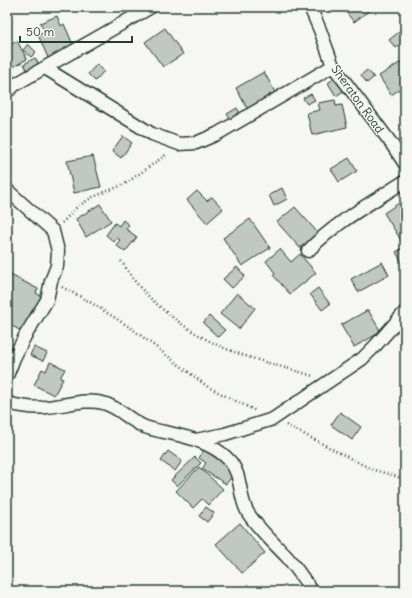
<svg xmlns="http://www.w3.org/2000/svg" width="412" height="598" font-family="Delius,sans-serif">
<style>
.building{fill:#c1c8c3;stroke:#1f3d34}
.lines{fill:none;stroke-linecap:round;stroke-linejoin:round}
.minor-casing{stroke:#1f3d34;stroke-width:15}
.path{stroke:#1f3d34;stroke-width:2.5;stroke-dasharray:1 3;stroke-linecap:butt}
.minor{stroke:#f6f6f2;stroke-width:12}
.labels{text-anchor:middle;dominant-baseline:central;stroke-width:3;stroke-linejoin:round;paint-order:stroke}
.street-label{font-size:12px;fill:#1f3d34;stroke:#f6f6f2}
</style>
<rect width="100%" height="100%" fill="#f6f6f2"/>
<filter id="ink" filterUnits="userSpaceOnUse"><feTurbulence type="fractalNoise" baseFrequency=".025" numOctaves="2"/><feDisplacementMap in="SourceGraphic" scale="8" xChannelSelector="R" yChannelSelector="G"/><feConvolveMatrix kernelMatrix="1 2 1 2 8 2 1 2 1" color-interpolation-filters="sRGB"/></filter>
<g filter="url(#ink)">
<path class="building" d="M348 7H374L354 22 344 10Z
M57 16 61 26 64 24 75 49 49 60 38 35 45 32 40 23Z
M165 28 183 54 163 67 145 42Z
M399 32 405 39V41L396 48 389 40Z
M17 41 27 59 8 70 7 55 9 54 7 47Z
M28 44 36 52 31 57 23 50Z
M35 58 41 68 29 74 24 64Z
M401 62 405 69V86L391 95 379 76Z
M97 64 104 71 95 81 88 74Z
M367 70 374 77 367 83 361 75Z
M264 72 276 94 248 110 236 88Z
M336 77 345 90 336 96 328 83Z
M311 94 315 100 307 104 303 98Z
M335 100 336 106 342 105 347 127 312 135 307 113 320 110 318 103Z
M237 108 243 118 233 124 227 114Z
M123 136 132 143 121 158 112 151Z
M93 156 101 187 74 193 67 161Z
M349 158 357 171 339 182 331 169Z
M282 188 287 199 274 206 269 195Z
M197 191 207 201 212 197 223 209 207 223 187 200Z
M405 199V244L404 245 384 213Z
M100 204 111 221 86 237 76 219Z
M295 207 318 233 300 248 277 222Z
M250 219 270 248 242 266 223 238Z
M123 220 129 225 126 229 137 237 125 252 116 245 120 240 117 238 114 242 106 235 115 223 119 226Z
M403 248 405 251V262L402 263 396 252Z
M280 249 291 262 300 254 316 273 290 294 273 275 275 273 266 261Z
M382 262 389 275 358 292 351 279Z
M237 267 245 276 232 288 223 279Z
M7 274V273L38 289 36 293 42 297 36 308 34 307 21 331 7 323V306L9 303 7 302Z
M318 288 330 304 322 310 310 294Z
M237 293 255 308 239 329 220 314Z
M368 310 381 332 354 347 341 325Z
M209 316 225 330 218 337 203 323Z
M34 347 47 353 43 361 30 355Z
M50 362 65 369 60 378 63 379 54 395 34 385 42 369 46 371Z
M340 412 361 427 352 440 331 425Z
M204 450 236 471 226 484 202 469 206 463 199 458Z
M168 451 182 461 175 471 161 461Z
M195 457 201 463 177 486 171 480Z
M199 467 223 489 208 505 202 499 193 508 176 491Z
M206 507 214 513 207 522 199 516Z
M240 523 265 553 242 573 216 544Z"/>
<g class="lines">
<defs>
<path id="minor" d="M310 7 320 30 333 66 391 143 405 164
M45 68 152 134 179 144 196 143 217 134 333 66
M7 92 16 84 151 7
M7 190 53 231 58 251 57 266 51 281 47 300 25 336 14 358 7 376
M308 251C336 222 371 203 405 181
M7 403C19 406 34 409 46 407 65 406 85 398 103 403 119 407 130 421 145 427 156 431 167 432 178 435 195 439 216 446 229 460 243 475 238 497 248 513 259 530 274 543 287 557 296 567 304 580 312 591
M196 440 225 434 273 419 362 359 376 345 405 312"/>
</defs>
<use href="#minor" class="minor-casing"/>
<path class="path" d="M404 7 405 10
M62 223 77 207 93 197 125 184 167 154
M121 261C127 269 132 279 139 286 163 314 202 341 237 353 262 362 288 368 313 376
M62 287 90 302 131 328 208 387 256 411
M286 425 371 469 405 479"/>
<use href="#minor" class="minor"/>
</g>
</g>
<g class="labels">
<g class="street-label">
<text transform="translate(358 99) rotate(54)">Sheraton Road</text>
</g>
</g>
<rect width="412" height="598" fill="none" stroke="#f6f6f2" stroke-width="24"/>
<rect x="12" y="12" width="388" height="574" fill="none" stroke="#1f3d34" stroke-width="1.5" filter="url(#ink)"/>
<path d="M20 36v6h112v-6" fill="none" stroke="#1f3d34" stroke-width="2"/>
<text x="26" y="36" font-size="12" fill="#1f3d34" stroke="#f6f6f2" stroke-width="3" paint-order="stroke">50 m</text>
</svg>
